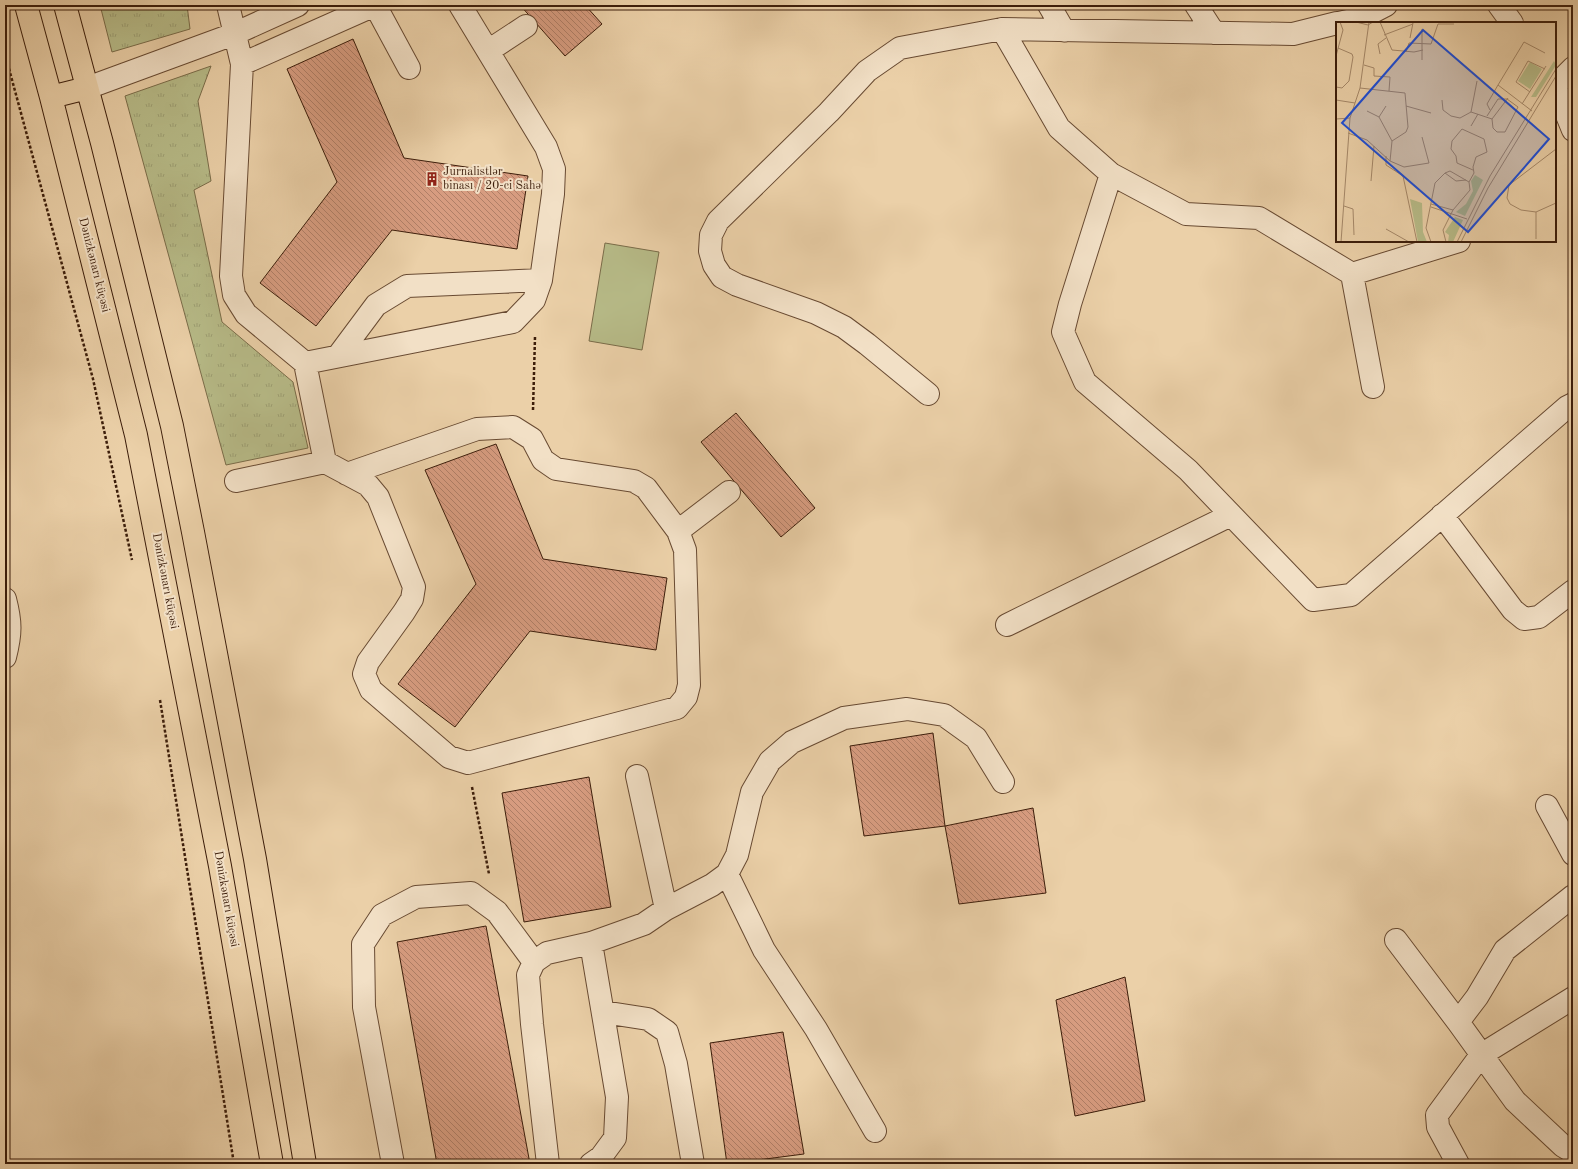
<svg xmlns="http://www.w3.org/2000/svg" width="1578" height="1169" font-family="'Old Standard TT',serif">
<style>
.grass{fill:url(#grass-tufts);stroke:#7a6c49}
.garden{fill:#b7bb88;stroke:#7a6c49}
.building{fill:url(#building-back-hatch);stroke:#3c1d0a}
.lines{fill:none;stroke-linecap:round;stroke-linejoin:round}
.minor-casing{stroke:#684a32;stroke-width:24}
.highway-casing{stroke:#3c1d0a;stroke-width:24}
.path{stroke:#3c1d0a;stroke-width:2.5;stroke-dasharray:3 2;stroke-linecap:butt}
.minor{stroke:#f2e0c6;stroke-width:22}
.highway{stroke:#ebd0a8;stroke-width:22}
.labels{text-anchor:middle;dominant-baseline:central;stroke-width:4;stroke-linejoin:round;paint-order:stroke}
.poi-label{font-size:12px;fill:#3c1d0a;stroke:#f2e0c6;text-anchor:start}
.street-label{font-size:12px;fill:#3c1d0a;stroke:#f2e0c6}
.inset-road{fill:none;stroke:#a58869;stroke-width:1}
.view{fill:#1d4ed8;fill-opacity:0.15;stroke:#1d4ed8;stroke-width:2}
.inset-edge{fill:none;stroke:#3c1d0a;stroke-width:2}
</style>
<defs>
<pattern id="grass-tufts" width="24" height="20" patternUnits="userSpaceOnUse"><rect width="24" height="20" fill="#b7bb88"/><path d="M3 7l-1-3M5 7V3M7 7l1-3M15 17l-1-3M17 17v-4M19 17l1-3" fill="none" stroke="#9ea074"/></pattern>
<pattern id="building-back-hatch" width="6" height="6" patternUnits="userSpaceOnUse"><rect width="6" height="6" fill="#d79c80"/><path d="M-1 5l2 2M0 0l6 6M5-1l2 2" fill="none" stroke="#b07f67"/></pattern>
</defs>
<rect width="100%" height="100%" fill="#ebd0a8"/>
<filter id="stains"><feTurbulence type="fractalNoise" baseFrequency=".005" numOctaves="4"/><feColorMatrix values="0 0 0 0 .2 0 0 0 0 .09 0 0 0 0 .02 0 0 0 .5 -.17"/></filter>
<radialGradient id="worn" r=".72"><stop offset=".6" stop-color="#630" stop-opacity="0"/><stop offset="1" stop-color="#630" stop-opacity=".3"/></radialGradient>
<path class="grass" d="M100 5H187L190 29 112 52Z
M211 66 198 101 211 181 194 190 222 322 293 382 308 448 226 465 125 96Z"/>
<path class="garden" d="M605 243 659 252 642 350 589 341Z"/>
<path class="building" d="M520 5H585L602 24 565 56Z
M353 39 404 158 528 176 517 249 392 230 316 326 260 283 337 182 287 69Z
M736 413 815 508 781 537 701 442Z
M496 444 543 559 667 578 656 650 530 631 455 727 398 684 476 584 425 470Z
M933 733 945 826 864 836 850 746Z
M589 777 611 907 524 922 502 793Z
M1033 808 1046 893 959 904 945 826Z
M486 926 530 1164H437L397 942Z
M1125 977 1145 1101 1075 1116 1056 1000Z
M783 1032 804 1154 727 1164 710 1043Z"/>
<g class="lines">
<defs>
<path id="minor" d="M228 5 242 64 231 276 234 295 246 314 305 363 513 322 534 300 541 280 553 194 554 169 546 147 460 5
M375 5 409 68
M1049 5 1064 31
M1196 5 1214 33
M1499 5 1512 23
M1339 23 1361 18 1386 5
M1002 29 1059 128 1111 174 1186 214 1259 218 1352 274 1373 387
M488 51 526 26
M242 64 375 5
M1555 86 1573 130
M1555 86 1573 68
M87 88 234 34 298 5
M1111 174 1070 304 1063 332 1085 382 1188 470 1313 600 1351 595 1567 407 1573 404
M1352 274 1459 241
M338 356 376 305 407 286 541 280
M305 363 325 462 368 485 378 497 414 587 412 599 404 612 368 662 364 674 371 690 449 757 468 763 677 708 686 697 689 685 685 550 678 531 646 488 634 481 556 469 543 460 532 439 513 427 477 429 347 474
M928 394 867 344 844 327 816 313 737 285 722 277 714 265 710 251 711 235 718 221 829 112 867 71 900 48 1002 29 1293 34 1337 23
M236 481 325 462
M1442 515 1513 610 1524 619 1539 617 1573 591
M678 531 729 492
M5 599C11 622 11 633 5 657
M1007 625 1231 515
M637 776 666 909
M1547 806 1573 854
M727 874 764 950 816 1029 875 1131
M1396 940 1458 1022 1515 1101 1563 1146 1573 1152
M591 943 617 1097 615 1138 601 1157 591 1164
M603 1012 648 1019 667 1032 676 1064 693 1164
M1458 1022 1477 997 1505 950 1573 896
M393 1164 364 1007 363 944 382 915 416 897 471 893 497 912 534 962
M548 1164 532 1024 528 975 534 962 547 953 591 943 644 924 666 909 712 885 727 874 737 855 752 792 770 761 792 742 844 718 907 709 944 715 976 738 1003 782
M1458 1164 1438 1127 1437 1115 1481 1055 1573 998"/>
<path id="highway" d="M26 5 51 97 136 435 220 866 272 1164
M65 5 102 143 172 426 193 532 255 859 305 1164
M51 97 87 88"/>
</defs>
<use href="#minor" class="minor-casing"/>
<use href="#highway" class="highway-casing"/>
<path class="path" d="M5 54 93 379 132 560
M533 410 535 337
M160 700 234 1164
M472 787 489 874"/>
<use href="#minor" class="minor"/>
<use href="#highway" class="highway"/>
</g>
<defs>
<symbol id="building-bare" viewBox="-9 -9 18 18"><path d="M-4-6H4V6H1V3H-1V6H-4ZM-2.5-4.3h1.7v1.8h-1.7ZM.8-4.3h1.7v1.8H.8ZM-2.5-1h1.7V.8h-1.7ZM.8-1h1.7V.8H.8Z" fill="#8f2418" stroke="#f2e0c6" stroke-width="2.5" paint-order="stroke"/></symbol>
</defs>
<g fill-rule="evenodd">
<use href="#building-bare" x="422" y="169" width="20" height="20"/>
</g>
<g class="labels">
<g class="poi-label">
<text x="443" y="172">Jurnalistlər<tspan x="443" dy="14">binası / 20-ci Sahə</tspan></text>
</g>
<g class="street-label">
<text transform="translate(94 265) rotate(76)">Dənizkənarı küçəsi</text>
<text transform="translate(165 581) rotate(79)">Dənizkənarı küçəsi</text>
<text transform="translate(226 899) rotate(80)">Dənizkənarı küçəsi</text>
</g>
</g>
<g transform="translate(1336 22)">
<rect width="220" height="220" fill="#ebd0a8"/>
<path d="M218 39 220 43 200 75H195ZM139 153 147 158 129 194 120 190 130 182 137 169 135 159ZM74 177 86 181 87 210 91 220H82ZM119 195 127 198 117 220H112L113 213 109 210Z" fill="#b7bb88"/>
<path d="M194 40 206 47 194 67 182 59Z" fill="#b7bb88"/>
<path class="inset-road" d="M20 0 32 3 37 0M44 0 56 28 78 30 87 28M86 7V38M48 13 77 2M74 16 77 1M70 30 73 21 95 22 102 2H118M44 32 42 22 50 16M0 34 7 8 4 0M28 43 38 46V54L54 55 53 69M0 65 6 66 13 59 17 35 16 32 2 26M24 66 69 71 72 105 70 110 56 119M194 70 180 60 192 39 209 47M0 78 19 81M106 78 107 88 115 94 124 96 135 90 156 97 172 76M186 82 210 44M50 84 43 95 56 119 54 139M70 84 95 91M154 88 151 82 162 63M31 89 43 95M196 89 162 63 188 20 209 31M135 90 141 59M151 94 162 77H171L182 85 169 110H161L157 106 156 97M0 97 14 96M135 104 142 92M12 111 31 118 54 139 68 145 93 141 86 115M50 134V143L67 154 81 220M109 151 120 159 130 158M35 159 38 124M133 160 138 151 137 145 140 135 151 130 148 117 126 107 116 119 115 127 120 134 121 141 137 148M95 182 117 188M8 184 17 187 18 213M95 185 131 197M200 190 185 188 174 182 171 176 173 163 220 127M50 207 73 220M200 217V190L220 181M5 220 14 96 24 66 33 0M95 220 90 206 99 161 109 151 114 149 133 160 134 168 117 188 107 208 110 220M121 220 154 154 220 47M125 220 152 166 220 54"/>
<path class="view" d="M87 8 213 117 132 210 6 101Z"/>
<rect width="220" height="220" class="inset-edge"/>
</g>
<rect width="1578" height="1169" fill="none" stroke="#ebd0a8" stroke-width="20"/>
<rect x="6" y="6" width="1566" height="1157" fill="none" stroke="#3c1d0a" stroke-width="2"/>
<rect x="10" y="10" width="1558" height="1149" fill="none" stroke="#3c1d0a"/>
<rect width="100%" height="100%" filter="url(#stains)"/>
<rect width="100%" height="100%" fill="url(#worn)"/>
</svg>
